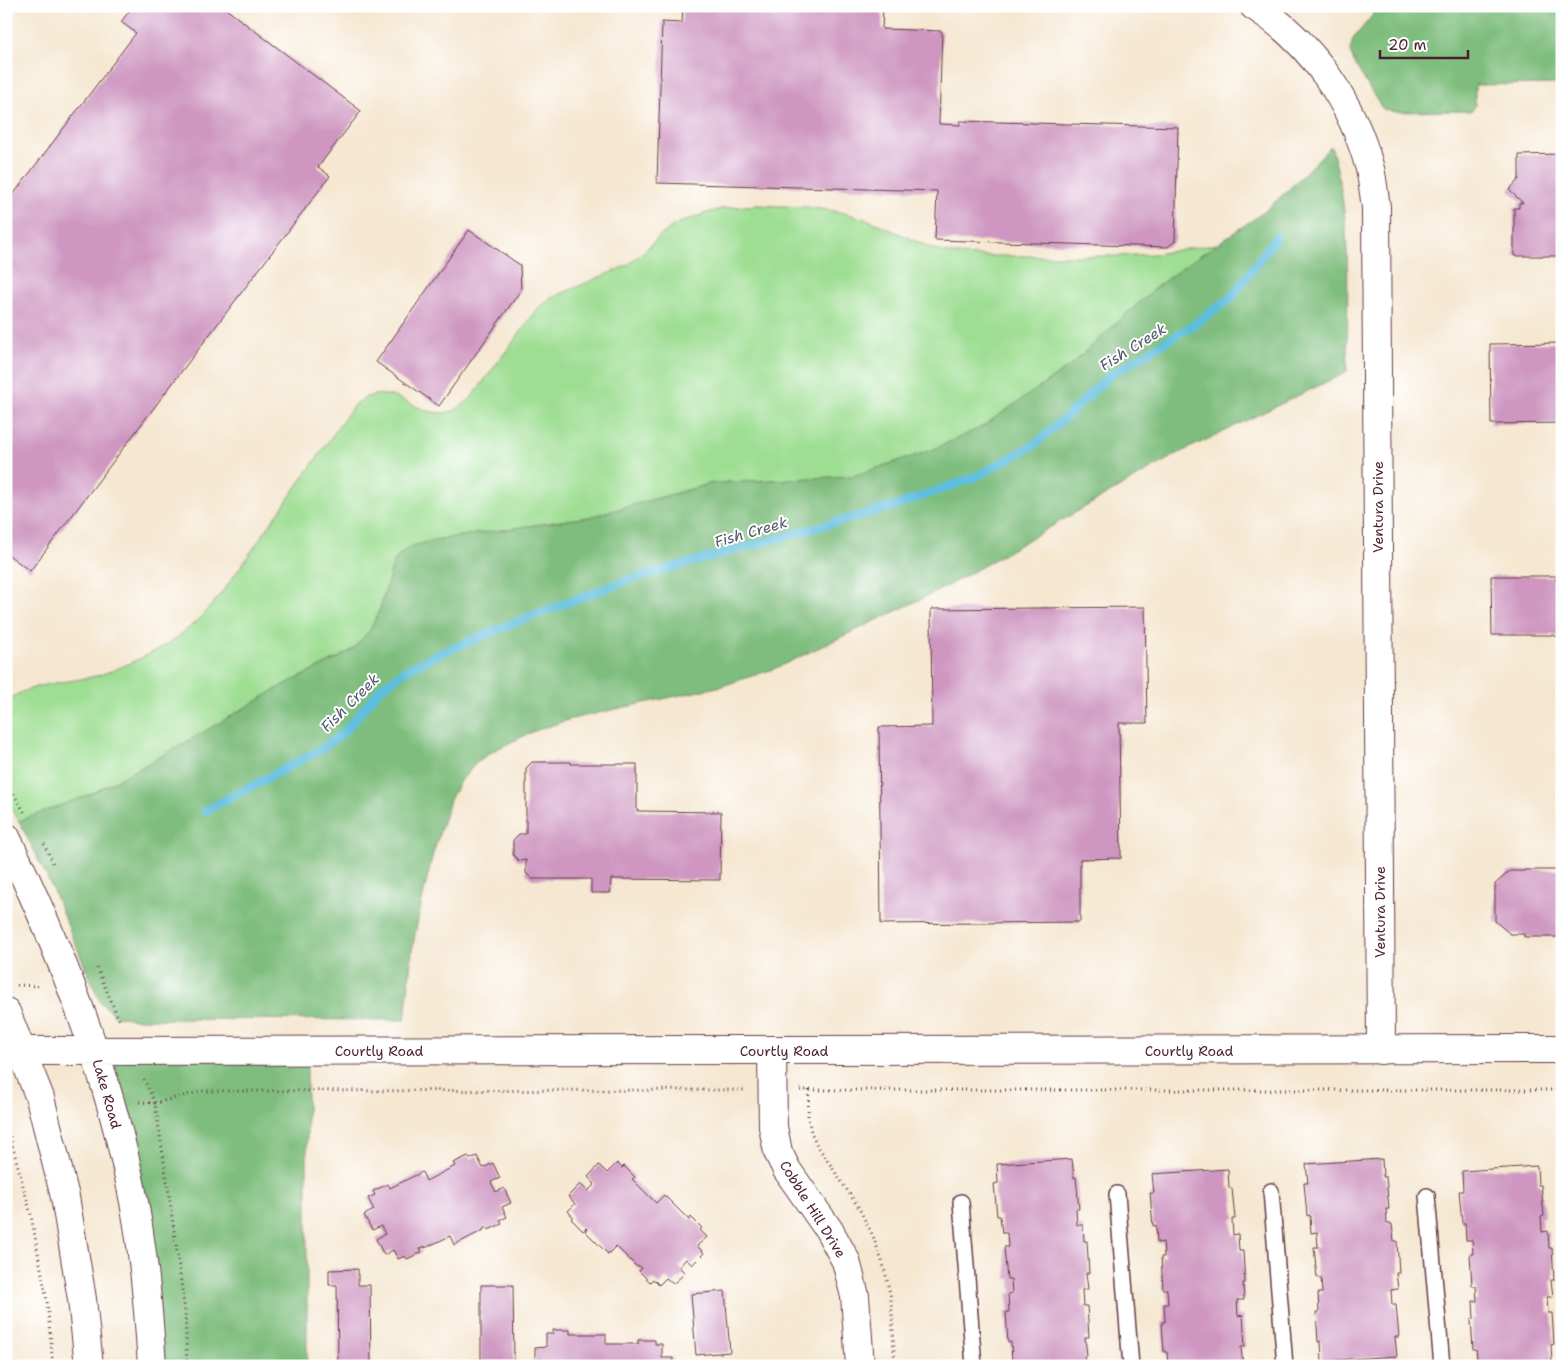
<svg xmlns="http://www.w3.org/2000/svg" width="1568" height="1372" font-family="'Shantell Sans',sans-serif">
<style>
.green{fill:#9ede93;stroke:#747e5f}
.forest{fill:#7ebd7d;stroke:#646e54}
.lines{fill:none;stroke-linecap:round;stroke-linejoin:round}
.stream{stroke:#5fbede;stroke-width:9}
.building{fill:#ce96c1}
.service-casing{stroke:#643d44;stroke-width:18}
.minor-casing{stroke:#643d44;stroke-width:30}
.tertiary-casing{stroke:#643d44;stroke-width:30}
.path{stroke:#643d44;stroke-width:3;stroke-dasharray:1 4;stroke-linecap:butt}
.service{stroke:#fff;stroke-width:15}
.minor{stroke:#fff;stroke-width:28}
.tertiary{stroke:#fff;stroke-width:28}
.labels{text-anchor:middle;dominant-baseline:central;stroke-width:4;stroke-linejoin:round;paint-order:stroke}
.street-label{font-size:14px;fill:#4a1f2b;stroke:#fff}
.water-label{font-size:15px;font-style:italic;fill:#51576a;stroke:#fff}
</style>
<rect width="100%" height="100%" fill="#fff"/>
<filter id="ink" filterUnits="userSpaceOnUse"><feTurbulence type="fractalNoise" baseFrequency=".02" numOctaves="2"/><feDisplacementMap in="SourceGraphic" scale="10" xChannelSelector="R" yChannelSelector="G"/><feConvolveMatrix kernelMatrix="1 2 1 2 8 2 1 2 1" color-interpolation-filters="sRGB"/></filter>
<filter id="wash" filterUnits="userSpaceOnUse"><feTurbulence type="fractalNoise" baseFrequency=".0096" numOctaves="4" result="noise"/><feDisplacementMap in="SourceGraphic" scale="20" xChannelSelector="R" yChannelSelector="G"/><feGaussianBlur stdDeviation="1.12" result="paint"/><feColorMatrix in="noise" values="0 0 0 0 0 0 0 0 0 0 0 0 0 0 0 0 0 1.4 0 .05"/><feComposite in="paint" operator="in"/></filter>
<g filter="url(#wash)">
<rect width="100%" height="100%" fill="#f5e7d0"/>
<path class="green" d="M756 205 807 207 840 212 869 220 938 251 959 255 983 256H1120L1155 254 1217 244 1186 265 1155 288 1070 366 982 427 932 450 853 476 713 483 589 517 434 540 412 546 394 561 380 609 370 630 353 649 340 657 282 686 173 750 91 794 19 821 6 800V701C35 681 64 684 96 676 118 670 139 659 159 649 207 623 236 572 267 529 296 488 325 446 354 405 359 402 363 399 367 397 397 385 419 419 449 412 458 410 464 404 471 398L540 306 551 298 628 265 641 254 660 236 674 225 703 214 725 208Z"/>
<path class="forest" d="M1376 6H1562V84L1475 85V106L1472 111 1395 112 1383 109 1379 104 1356 66 1351 55V47L1353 39 1372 16Z
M1331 146C1353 219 1347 296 1347 372L1177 454 969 574 936 592 776 668 722 686 571 719 532 732 495 750 478 761 459 783 450 800 432 857 418 919 412 951 405 1020 135 1019 115 1016 100 1002 48 879 19 821 91 794 173 750 282 686 340 657 353 649 370 630 380 609 394 561 402 552 412 546 434 540 589 517 713 483 853 476 932 450 982 427 1070 366 1155 288 1186 265 1264 212 1288 190Z
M95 1051H307V1366H152Z"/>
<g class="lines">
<path class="stream" d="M205 811 320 750 344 732 382 687 405 671 434 656 521 620 631 579 895 506 975 477 1034 445 1070 413 1109 376 1195 324 1231 298 1276 237"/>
</g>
<g id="blocks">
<path class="building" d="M133 6H222L361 111 318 167 330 176 30 571 6 553V204L136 33 121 22Z
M683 6H883L882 29 942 31 939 124 960 125V121L1178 127 1175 241 1168 247 935 240 937 191 657 183 662 22 682 23Z
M1562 154V256H1514V208H1519V203H1523L1509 190 1519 179V155Z
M469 230 520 265 521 290 439 406 376 362Z
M1562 343V423L1491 424 1490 344Z
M1491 576H1556V581H1562V636H1554V635H1492Z
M1145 607 1147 723H1119L1121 858 1080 859V922L881 924 879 727 932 726 931 609Z
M532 762H571V764H637V811L721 812 720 880 611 879 610 893H591V879H532L526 873V860L519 861 513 855V840L519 834H526V768Z
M1524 870H1562V937H1524V934H1510L1495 921V884L1510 871H1524Z
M468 1156 470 1159 477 1156 483 1168 493 1163 500 1178 491 1182 496 1192 504 1188 511 1203 502 1207 507 1217 500 1220 502 1224 488 1230 486 1227 483 1229 484 1230 454 1245 450 1236 425 1248V1246L420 1249 422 1252 407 1259 405 1256 398 1259 393 1250 384 1255 376 1239 385 1234 381 1226 372 1230 364 1215 374 1210 368 1198 375 1195 373 1191 388 1184 390 1188 422 1172 426 1181 455 1166 453 1163Z
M1072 1159 1074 1178 1076 1177 1079 1209H1076L1077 1225H1083L1084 1241H1087L1089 1273H1086L1088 1289 1082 1290 1083 1306H1087L1089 1337H1085L1087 1356H1084L1085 1366H1015V1362H1012L1011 1342 1008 1343 1006 1312H1009L1008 1294 1012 1293 1011 1279H1007L1004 1247H1008L1007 1233H1002L1000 1216H997L994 1184 998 1183 997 1164Z
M1382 1159 1383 1177H1386L1389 1209H1386L1387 1224H1392L1394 1241H1397L1399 1273H1396L1398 1289 1391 1290 1392 1305H1396L1399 1337H1395L1397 1356 1322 1361 1321 1341 1318 1342 1316 1312H1319L1318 1293H1322L1321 1278H1317L1314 1247H1318L1317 1232 1311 1233 1310 1215 1307 1216 1304 1183H1308L1306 1164Z
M617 1163 622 1168 624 1166 635 1177 632 1179 656 1203 664 1195 689 1220 691 1217 702 1228 700 1230 707 1237 697 1246 704 1253 692 1265 686 1259 679 1267 685 1273 673 1284 666 1278 659 1285 653 1279 650 1282 639 1271 642 1268 639 1266 637 1267 616 1246 608 1254 585 1231 587 1229 586 1228 583 1231 571 1219 573 1217 568 1211 575 1204 568 1196 580 1184 588 1191 595 1184 588 1177 599 1165 607 1173Z
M1537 1166 1538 1185H1541L1544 1216 1541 1217 1542 1232 1548 1231 1549 1248H1552L1554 1280H1551L1553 1297H1547L1548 1313H1552L1554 1344 1551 1345 1552 1363 1516 1366H1478L1476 1349H1473L1471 1320 1474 1319 1473 1301H1477L1476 1286H1472L1470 1254H1473L1472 1240H1466L1465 1223H1462L1459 1191H1463L1462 1171Z
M1228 1169 1229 1188H1232L1235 1219H1232L1233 1235 1238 1234 1239 1251H1243L1245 1283H1243L1244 1300H1237L1238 1316 1243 1315 1245 1347H1241L1243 1366H1168L1167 1352H1164L1162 1322H1165L1164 1304H1168L1167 1289H1163L1161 1257H1164L1163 1242 1157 1243 1156 1225 1153 1226 1150 1193H1154L1152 1174Z
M358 1269V1285H370L371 1366H338L337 1285H329V1270Z
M481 1285H513L514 1361H481Z
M725 1291 730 1352 696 1355 691 1294Z
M553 1330H570V1334H606V1344H638V1340H655V1344H662V1358H673V1366L535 1365V1348L546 1347V1334H553Z"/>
</g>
</g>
<g filter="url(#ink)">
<use href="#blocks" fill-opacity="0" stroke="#643d44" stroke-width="1"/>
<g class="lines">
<defs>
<path id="service" d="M1271 1191 1285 1366
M1117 1194 1131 1366
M1427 1196 1442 1366
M961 1202 974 1366"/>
<path id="minor" d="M1254 6C1312 42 1353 104 1370 169 1373 182 1374 195 1376 207L1381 1050
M772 1051 773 1127 778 1152 787 1170 829 1230 846 1261 855 1296 860 1366"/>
<path id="tertiary" d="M6 837C59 947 105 1062 130 1182 143 1242 148 1304 152 1366
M6 1012 40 1098 65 1197 82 1299 89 1366
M6 1051 1562 1049"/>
</defs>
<use href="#service" class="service-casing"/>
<use href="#minor" class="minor-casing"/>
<use href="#tertiary" class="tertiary-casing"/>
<path class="path" d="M6 781 26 815
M44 844 53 863
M97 968 120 1022
M17 985 41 986
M144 1079 155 1103 169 1194 185 1311 187 1366
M800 1090H1562
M809 1090 808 1117 811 1132 817 1145 859 1208 873 1236 884 1267 891 1298 895 1366
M139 1102 155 1103 202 1091 744 1090
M6 1122 31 1215 47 1301 53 1366"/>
<use href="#service" class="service"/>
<use href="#minor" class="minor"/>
<use href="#tertiary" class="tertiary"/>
</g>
</g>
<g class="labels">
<g class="street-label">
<text transform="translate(1378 507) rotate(-90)">Ventura Drive</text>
<text transform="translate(1380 912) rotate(-90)">Ventura Drive</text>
<text x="379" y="1051">Courtly Road</text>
<text x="784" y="1051">Courtly Road</text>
<text x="1189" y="1051">Courtly Road</text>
<text transform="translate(107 1094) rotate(74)">Lake Road</text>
<text transform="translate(813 1209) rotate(58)">Cobble Hill Drive</text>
</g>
<g class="water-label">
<text transform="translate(1133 347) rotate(-32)">Fish Creek</text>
<text transform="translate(751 532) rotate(-16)">Fish Creek</text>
<text transform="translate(350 703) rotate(-45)">Fish Creek</text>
</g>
</g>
<rect width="1568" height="1372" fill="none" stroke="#fff" stroke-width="25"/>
<path d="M1380 50v8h88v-8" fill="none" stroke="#4a1f2b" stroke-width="2.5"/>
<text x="1388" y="50" font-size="15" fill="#4a1f2b" stroke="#ffffff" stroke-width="4" paint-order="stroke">20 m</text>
</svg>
